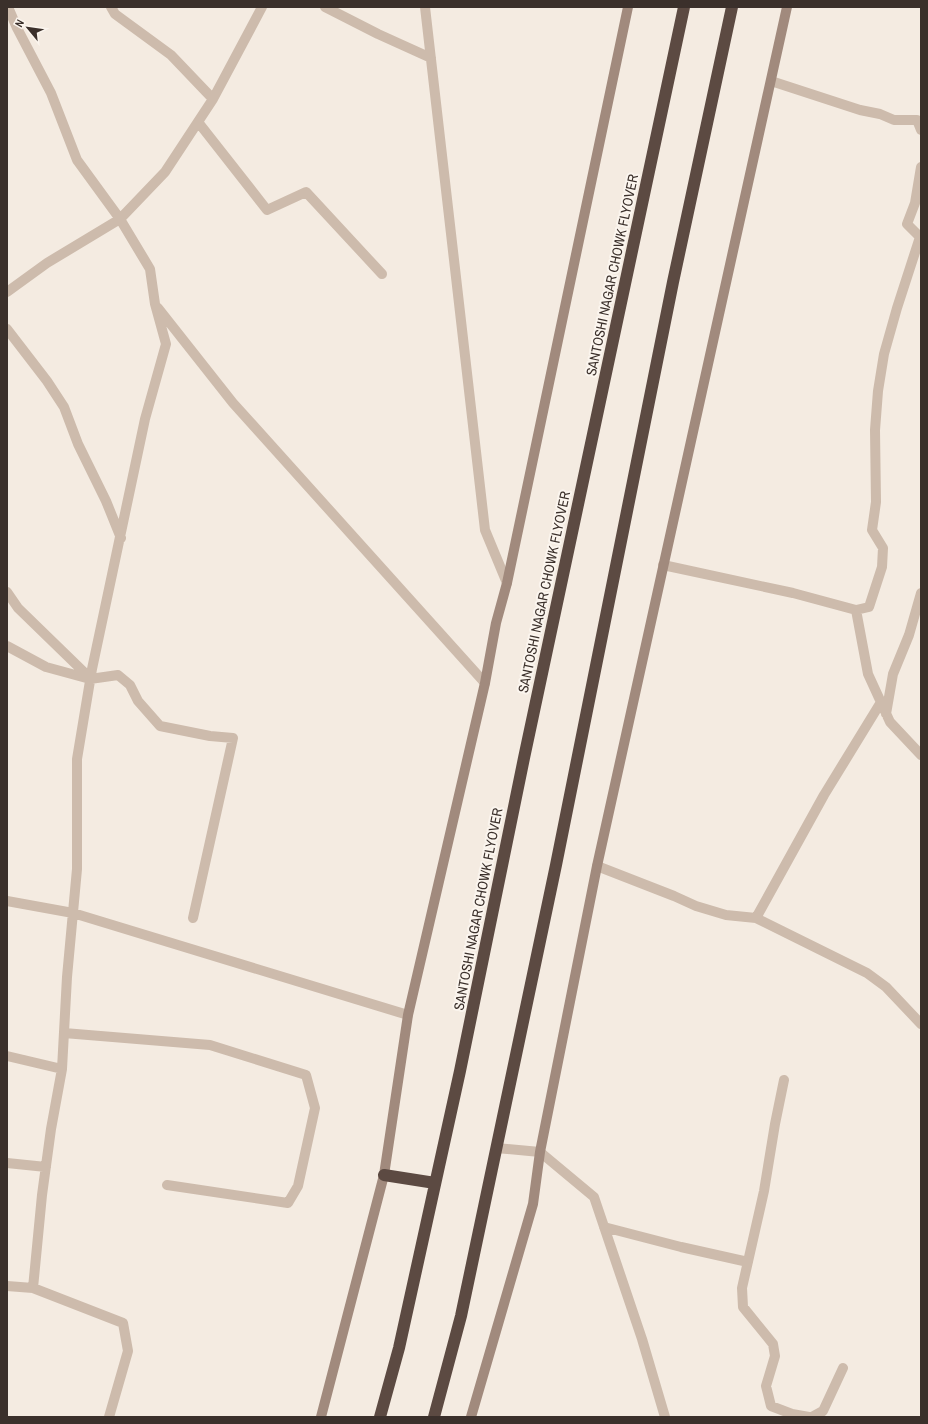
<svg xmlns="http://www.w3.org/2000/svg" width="928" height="1424" font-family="'Archivo Narrow',sans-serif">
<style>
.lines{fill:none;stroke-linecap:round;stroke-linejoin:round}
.street{stroke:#cdbbac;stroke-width:10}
.secondary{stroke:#a18a7d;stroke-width:10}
.highway{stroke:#5c4a42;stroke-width:12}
.labels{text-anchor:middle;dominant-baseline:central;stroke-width:4;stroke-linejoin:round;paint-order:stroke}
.street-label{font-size:14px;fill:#3b302b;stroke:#fbf5ee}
</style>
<rect width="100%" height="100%" fill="#f4ebe1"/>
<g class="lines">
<path class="street" d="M8 7 17 28 51 93 77 160 120 219 150 269 155 304 166 344 145 419 92 669 77 759V869L67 977 62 1069 51 1129 42 1195 33 1288
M111 7 115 14 171 55 213 99
M325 7 378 34 431 58
M425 7 485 530 507 583
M771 81 860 110 880 114 894 120H917L921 130
M198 122 267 210 306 192 382 274
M7 292 47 263 120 219 165 172 213 99 262 7
M158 308 233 403 485 683
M7 329 47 381 64 407 78 444 106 501 121 538
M663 565 793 593 856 610 868 674 890 722 921 755
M7 592 18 608 89 677
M856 610 869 607 882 567 883 548 872 530 876 502 875 430 878 391 884 354 897 308 920 237 907 224 915 203 921 167
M7 646 46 667 90 679 118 675 130 685 138 701 160 726 210 736 233 738 193 918
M886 714 893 674 909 635 921 593
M597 866 674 896 696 906 726 915 756 918 867 973 886 987 921 1024
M7 901 73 913 408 1015
M756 918 824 795 881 702
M64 1033 210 1045 306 1075 315 1108 298 1186 288 1203 167 1185
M7 1056 62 1069
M784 1080 775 1124 764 1191 742 1288 743 1307 773 1344 775 1356 766 1386 771 1406 792 1414 809 1417
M496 1148 540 1152 594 1197 642 1339 665 1417
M7 1163 46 1167
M604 1227 681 1247 748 1262
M7 1286 33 1288 123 1323 128 1351 109 1417
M812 1417 823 1411 843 1368"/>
<path class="secondary" d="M321 1417 384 1175 408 1015 485 683 496 623 507 583 628 7
M471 1417 533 1204 540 1152 597 866 787 7"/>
<path class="highway" d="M384 1175 435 1183
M380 1417 399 1348 460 1071 524 758 684 7
M434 1417 461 1316 556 865 673 282 732 7"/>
</g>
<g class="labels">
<g class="street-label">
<text transform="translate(612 275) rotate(-78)">SANTOSHI NAGAR CHOWK FLYOVER</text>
<text transform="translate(544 592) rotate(-78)">SANTOSHI NAGAR CHOWK FLYOVER</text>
<text transform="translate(478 909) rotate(-79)">SANTOSHI NAGAR CHOWK FLYOVER</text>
</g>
</g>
<rect width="928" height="1424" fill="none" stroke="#3b302b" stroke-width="16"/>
<g transform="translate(28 28) rotate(299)" stroke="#fbf5ee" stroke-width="3" paint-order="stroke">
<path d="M0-3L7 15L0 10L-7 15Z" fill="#3b302b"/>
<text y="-6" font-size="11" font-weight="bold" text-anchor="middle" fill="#3b302b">N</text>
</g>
</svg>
